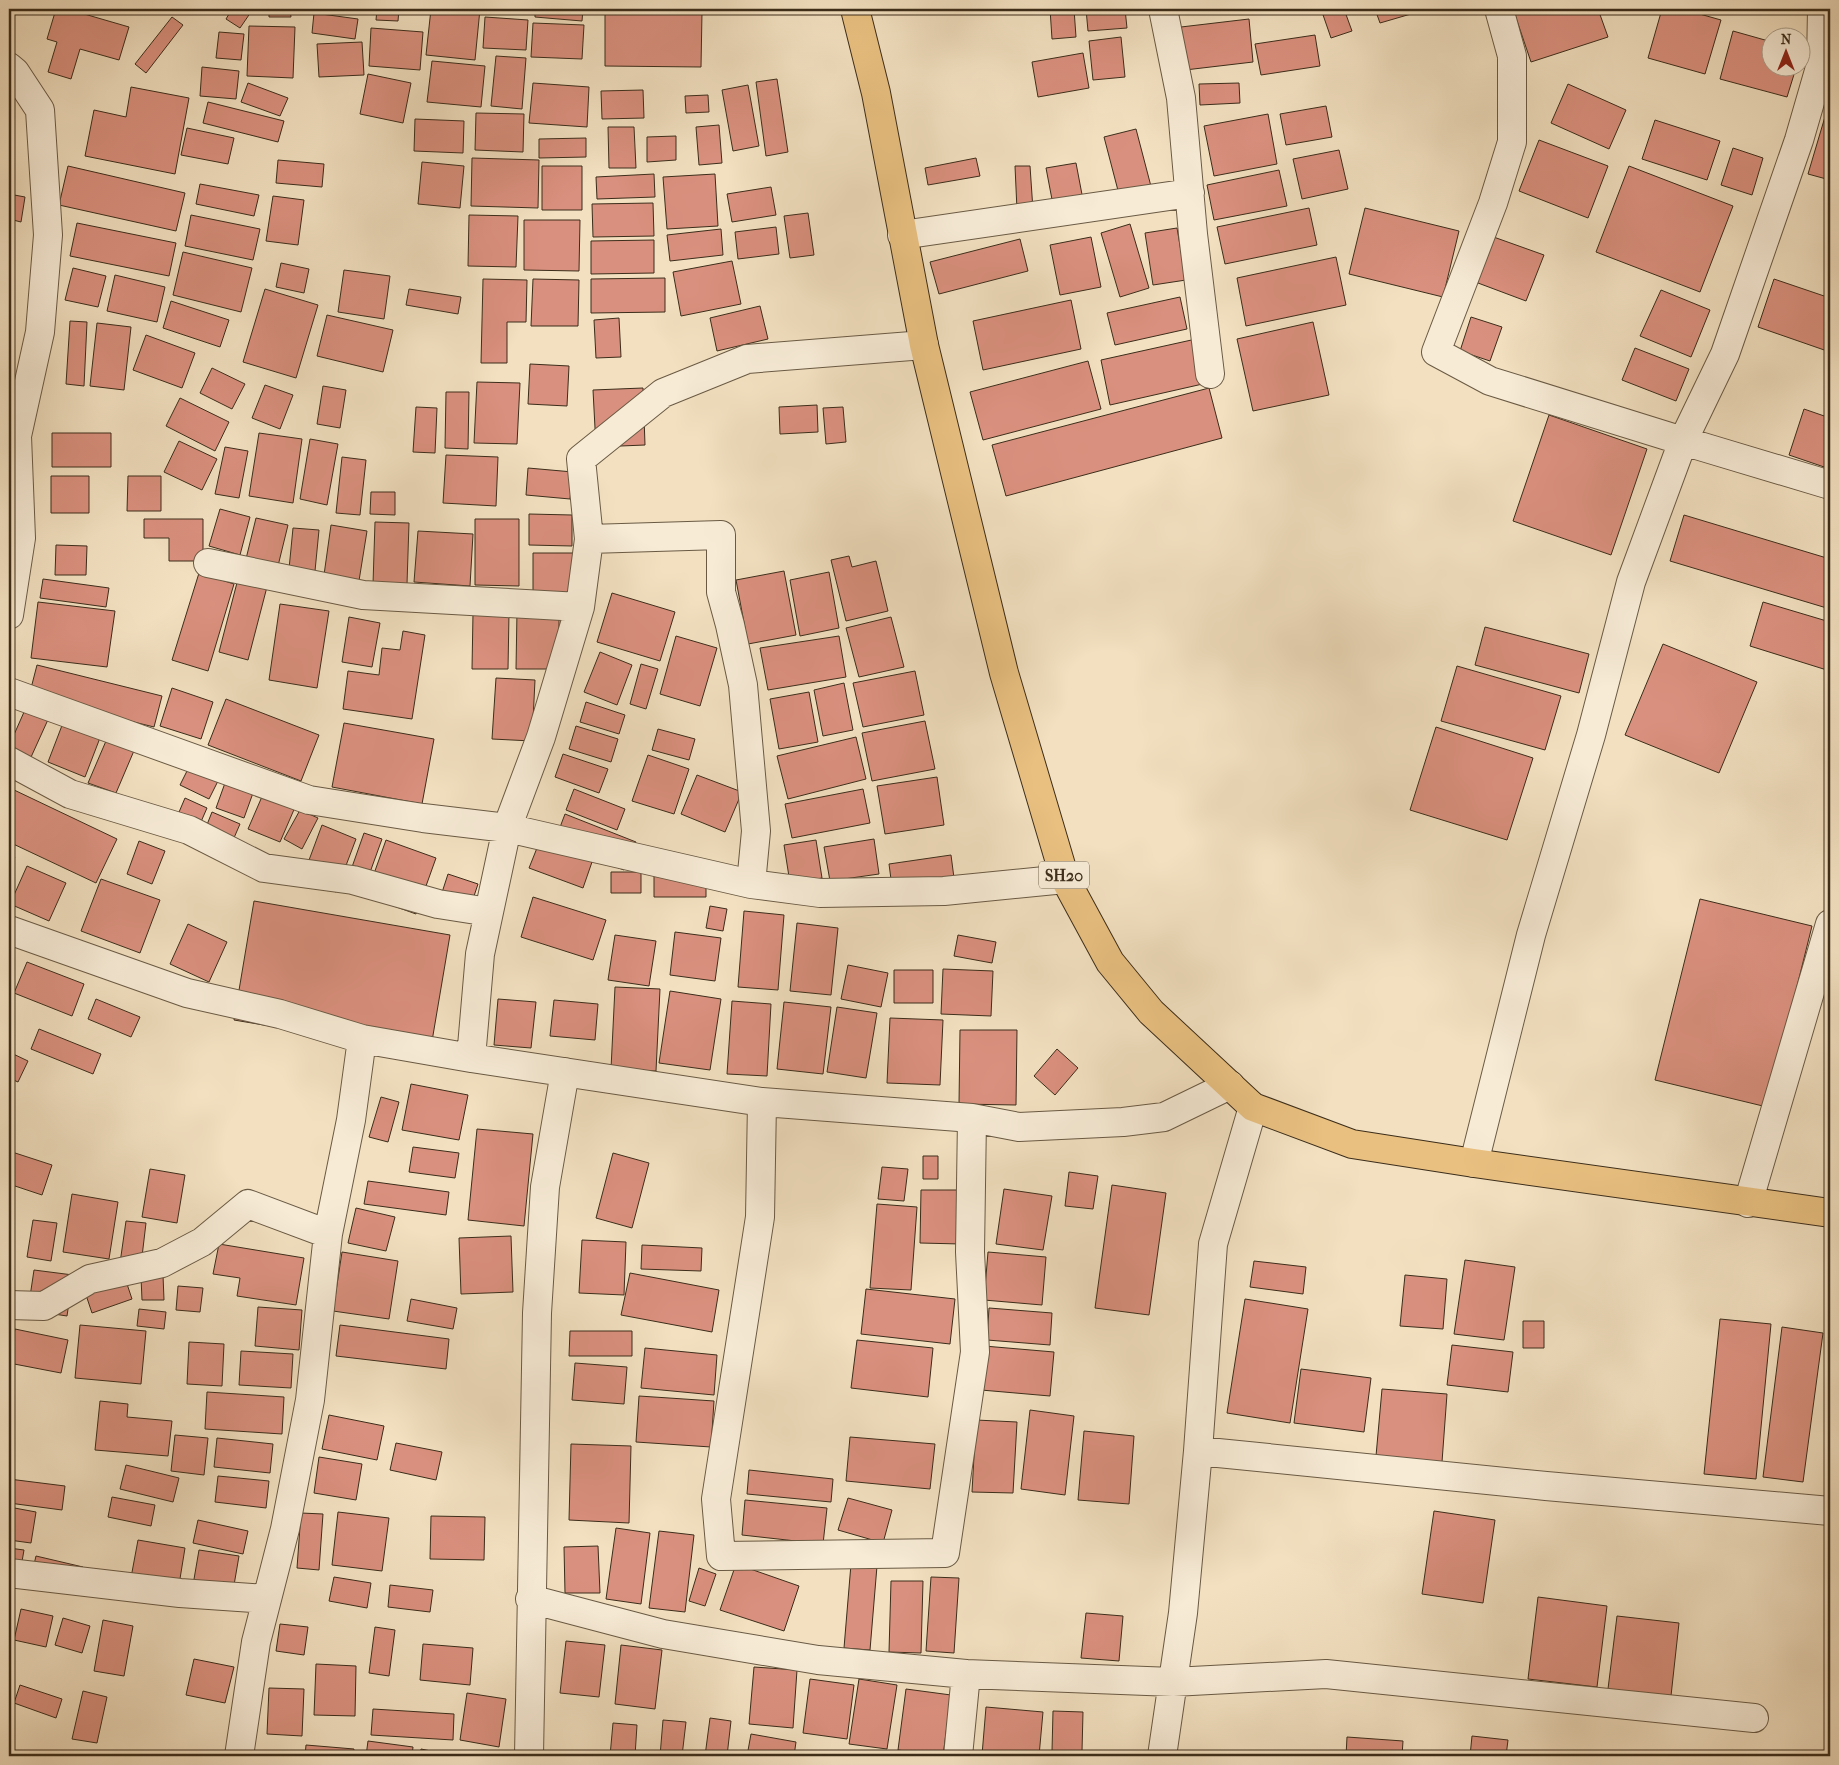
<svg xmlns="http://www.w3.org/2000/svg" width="1839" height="1765" font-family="'IM FELL French Canon',serif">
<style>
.building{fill:#da907e;stroke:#3c2d1a}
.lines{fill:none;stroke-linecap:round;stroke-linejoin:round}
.minor-casing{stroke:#6a5a44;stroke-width:30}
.primary-casing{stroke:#3c2d1a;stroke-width:30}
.minor{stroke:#f7ebd6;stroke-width:28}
.primary{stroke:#e9c080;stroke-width:28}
.labels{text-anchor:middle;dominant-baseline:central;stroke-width:5;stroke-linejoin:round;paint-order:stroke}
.shield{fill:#f7ebd6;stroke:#746652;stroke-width:1}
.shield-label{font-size:16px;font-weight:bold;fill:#3c2d1a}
</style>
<rect width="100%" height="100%" fill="#f2e0c0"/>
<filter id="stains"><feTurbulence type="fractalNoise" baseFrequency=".004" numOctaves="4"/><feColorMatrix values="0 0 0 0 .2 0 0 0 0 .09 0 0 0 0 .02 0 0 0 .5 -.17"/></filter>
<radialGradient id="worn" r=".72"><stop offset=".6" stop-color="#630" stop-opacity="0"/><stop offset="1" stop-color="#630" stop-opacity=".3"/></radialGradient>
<path class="building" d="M56 9H67L129 27 119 60 80 49 71 79 48 72 57 42 47 39Z
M232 9H253L240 28 226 19Z
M269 9H290L291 17H269Z
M377 9H399L398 21 376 20Z
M431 9H480L475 60 426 55Z
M535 9H583L582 21 535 17Z
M605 9H714V12H702L701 67 605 66Z
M1050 9H1074L1076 37 1052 39Z
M1086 9H1125L1127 28 1088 31Z
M1321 9H1344L1352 31 1331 38Z
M1375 9H1428L1380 23Z
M1513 9H1598L1608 37 1531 62Z
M1662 9H1682L1721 20 1705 74 1648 58Z
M314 13 358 19 355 39 312 33Z
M172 17 183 25 146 73 135 64Z
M485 17 528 20 526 50 483 48Z
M1249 19 1253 62 1185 70 1181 27Z
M533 23 584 25 582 59 531 57Z
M249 26 295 27 293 78 247 76Z
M371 28 423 32 420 70 369 66Z
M1733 31 1772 42V68H1796L1787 97 1720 79Z
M219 32 244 34 241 60 216 58Z
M1315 35 1320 66 1261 75 1255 44Z
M1121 37 1125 77 1093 80 1089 41Z
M362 42 364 75 319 77 317 44Z
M1083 53 1089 88 1038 97 1032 62Z
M496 56 526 58 522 109 491 106Z
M432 61 485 66 481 107 427 102Z
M202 67 239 71 236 99 200 96Z
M368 74 411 83 403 123 360 114Z
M777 79 788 152 766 156 756 82Z
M248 83 288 98 280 116 241 102Z
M533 83 589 87 587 127 529 123Z
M1239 83 1240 103 1200 105 1199 84Z
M1568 84 1626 110 1609 149 1551 123Z
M748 85 759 146 733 151 722 90Z
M131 87 189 98 175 174 85 156 94 110 126 117Z
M643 90 644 118 602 119 601 91Z
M708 95 709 112 686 113 685 96Z
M208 102 284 121 278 142 203 123Z
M1326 106 1332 137 1286 145 1280 114Z
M1827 110 1830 111V180L1808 174Z
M476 113 524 114 523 152 475 150Z
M1268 114 1277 164 1214 176 1204 126Z
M415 119 464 121 463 153 414 151Z
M1655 120 1720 141 1707 180 1642 159Z
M719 125 722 163 699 165 696 127Z
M608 127H634L636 168H609Z
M187 128 234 138 228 164 181 155Z
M1136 129 1153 194 1121 202 1104 137Z
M676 136V160L647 162V137Z
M586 138V157L539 158V139Z
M1539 140 1608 166 1588 218 1519 191Z
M1733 148 1763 158 1752 195 1721 185Z
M1339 150 1348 189 1302 199 1293 159Z
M472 158 539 160 538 208 471 206Z
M976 158 980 176 928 185 925 168Z
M278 160 324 164 322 187 276 183Z
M422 162 464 166 460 208 418 204Z
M1076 163 1084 205 1054 210 1046 168Z
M68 166 185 193 176 231 59 205Z
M542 166H582V210H542Z
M1015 166H1030L1033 210H1017Z
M1629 166 1733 206 1700 292 1596 252Z
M1279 170 1287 206 1214 220 1207 185Z
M654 174 655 197 597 199 596 177Z
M715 174 718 226 667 229 663 177Z
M200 184 259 195 254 216 196 204Z
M771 187 776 215 732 222 727 194Z
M9 194 25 197 21 222 9 219Z
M273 196 304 200 298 245 266 241Z
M653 203 654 236 593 237 592 204Z
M1309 208 1317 245 1225 264 1217 227Z
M1365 208 1459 231 1443 297 1349 274Z
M808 213 814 255 790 258 784 216Z
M191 215 260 229 253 260 185 246Z
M469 215 518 216 516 267 468 266Z
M524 220H580L579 271 524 270Z
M77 223 176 243 169 276 70 256Z
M1130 224 1149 288 1120 297 1101 233Z
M776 227 779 254 738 259 735 232Z
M1177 228 1186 280 1153 285 1145 233Z
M721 229 723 255 670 261 667 235Z
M1488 235 1544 255 1526 301 1470 280Z
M1091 237 1101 287 1060 295 1050 245Z
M1020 239 1028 271 939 294 930 262Z
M654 240V273L591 274V241Z
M183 252 252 268 241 312 173 295Z
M1336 257 1346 305 1246 326 1237 278Z
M732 261 741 304 681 316 673 272Z
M281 263 309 269 304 293 276 287Z
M73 268 106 276 98 307 65 300Z
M344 270 390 276 384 319 338 312Z
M115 275 165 287 157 322 107 311Z
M665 278V312L591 313V279Z
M483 279 527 280 526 322H507V363H481Z
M533 279 579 280 578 326H531Z
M1774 279 1830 298V352L1758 327Z
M265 289 318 305 296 378 243 362Z
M409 289 461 297 458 314 406 305Z
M1661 290 1710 310 1691 357 1640 336Z
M1180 297 1187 329 1115 345 1107 313Z
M1071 300 1081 349 983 370 973 321Z
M171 301 229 320 220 347 163 328Z
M760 306 768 339 717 351 710 318Z
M327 315 393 330 383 372 317 356Z
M1471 317 1502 327 1490 361 1460 351Z
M619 318 621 357 596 358 594 320Z
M70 321 87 322 84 386 66 384Z
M1313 322 1329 395 1253 411 1237 339Z
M97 323 131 327 124 390 90 386Z
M146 335 195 353 182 388 133 370Z
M1196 339 1207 383 1110 405 1101 360Z
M1635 348 1689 369 1676 401 1622 380Z
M1088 361 1101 409 983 440 970 392Z
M530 364 569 366 567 406 528 404Z
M212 368 245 384 232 409 200 393Z
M477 382 520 383 517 444 474 443Z
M265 385 293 395 280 429 252 418Z
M323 386 346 390 340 428 317 424Z
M643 388 645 445 596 447 593 390Z
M1209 388 1222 438 1006 496 992 445Z
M446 392H469L468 449 445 448Z
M180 398 229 422 215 451 166 426Z
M817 405 818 432 780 434 779 407Z
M416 407 437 408 435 453 413 452Z
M843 407 846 442 826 444 823 408Z
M1804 409 1830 418V469L1789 455Z
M1549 415 1647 449 1611 555 1513 521Z
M52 433H111V467H52Z
M259 433 302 439 293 503 249 496Z
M310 439 338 444 327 505 300 499Z
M179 441 217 459 202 490 164 472Z
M225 447 248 451 239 498 215 494Z
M446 455 498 457 496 506 443 503Z
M342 457 366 460 360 515 336 513Z
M528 468 573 472 570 499 526 495Z
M51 476H89V513H51Z
M128 476H161V511H127Z
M371 492H395V515L370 514Z
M220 509 250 517 240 555 209 546Z
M529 514 572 515V546L529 545Z
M1684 515 1830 559V609L1670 561Z
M256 518 288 525 277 570 245 563Z
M144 519H203V561H169V538H144Z
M475 519H519V586L475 585Z
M375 522 409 523 407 584H373Z
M331 525 367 531 358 587 323 582Z
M293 528 319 530 315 571 289 569Z
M418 531 473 534 470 586 414 582Z
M56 545 87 546 86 575H55Z
M533 553H578V598H533Z
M849 556 852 567 876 561 888 611 846 621 831 560Z
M784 571 796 635 748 644 736 580Z
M829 572 839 628 800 636 790 580Z
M199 573 234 584 208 671 172 660Z
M239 575 268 583 248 660 219 652Z
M43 579 109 588 106 607 40 598Z
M612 593 675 612 660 661 597 642Z
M38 602 115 611 107 667 31 658Z
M1763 602 1830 622V671L1750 646Z
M280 604 329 611 317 688 269 680Z
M517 611H559V669H516Z
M473 613H509L508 669H472Z
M349 617 380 623 372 667 342 662Z
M891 617 904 667 859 677 846 628Z
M1485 627 1589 654 1579 693 1475 665Z
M403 631 425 635 412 719 343 709 348 671 379 675 382 648 400 650Z
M676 636 717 648 700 706 660 694Z
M839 636 846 677 768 690 760 648Z
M1663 644 1757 682 1719 773 1625 735Z
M600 652 632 665 617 705 584 692Z
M641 664 658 669 646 709 630 704Z
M37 665 162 696 154 727 29 696Z
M1457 666 1561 696 1545 750 1441 721Z
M915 671 924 715 863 727 853 683Z
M496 678 535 680 532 741 492 739Z
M844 683 853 730 823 736 814 690Z
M172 688 213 702 201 739 160 726Z
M809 692 818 742 779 749 770 699Z
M226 699 319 735 301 781 208 745Z
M586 702 625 715 619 734 580 722Z
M28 703 51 713 27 766 9 759V746Z
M66 715 103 730 85 777 48 762Z
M925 721 935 769 872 781 862 733Z
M344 723 434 739 422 804 332 787Z
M576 726 618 739 611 762 569 749Z
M1436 727 1533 758 1507 840 1410 810Z
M658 729 695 739 689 760 652 750Z
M109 734 136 746 116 793 88 783Z
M856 737 866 779 788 799 777 756Z
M563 754 608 769 599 793 555 777Z
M648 755 689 769 674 814 632 801Z
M190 765 219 779 209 799 180 785Z
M697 775 742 792 725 832 681 814Z
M937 777 944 825 885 834 877 786Z
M225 783 253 793 244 818 216 808Z
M267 785 299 798 280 842 248 829Z
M12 789 117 839 96 883 9 842V795Z
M574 789 625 809 617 830 566 810Z
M863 789 870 823 792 838 785 804Z
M185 798 207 808 193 840 171 831Z
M300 810 318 818 302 849 284 839Z
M212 812 240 824 224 861 197 850Z
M565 814 636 842 624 870 554 843Z
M322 825 356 839 336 892 302 879Z
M364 833 382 839 364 889 346 884Z
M874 839 879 874 830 881 824 847Z
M386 840 436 858 416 914 366 896Z
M816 840 822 878 790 883 784 845Z
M139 841 165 851 152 884 127 874Z
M539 843 592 862 583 888 529 868Z
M9 852 15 857 9 865Z
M951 855 954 878 892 887 889 864Z
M27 866 66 883 49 921 10 904Z
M654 869H706V897H654Z
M611 872H641V893H611Z
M448 874 478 884 466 920 436 911Z
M101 879 160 900 140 953 81 931Z
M533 897 606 920 593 960 521 937Z
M1700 899 1812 926 1767 1107 1655 1080Z
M254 901 450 935 430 1053 234 1020Z
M710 906 727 909 723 931 706 928Z
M744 911 784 915 778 990 738 987Z
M797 923 838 928 831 995 790 991Z
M188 924 227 942 209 982 170 964Z
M675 932 721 938 715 981 670 975Z
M615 935 656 941 649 986 608 980Z
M958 935 996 942 992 963 954 956Z
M27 962 84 984 72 1016 14 993Z
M848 965 888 973 881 1007 841 999Z
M943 969 993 971 991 1016 941 1014Z
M894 970H933V1003H894Z
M615 987 660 989 656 1071 611 1069Z
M670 991 721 999 710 1070 659 1063Z
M96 999 140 1017 131 1037 88 1019Z
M498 999 536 1002 531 1048 494 1045Z
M554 1000 598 1004 595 1040 550 1036Z
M732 1001 771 1004 767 1076 727 1074Z
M784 1002 831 1007 823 1074 777 1069Z
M837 1007 877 1013 866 1078 827 1072Z
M890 1018 943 1020 940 1085 887 1083Z
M39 1029 101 1054 93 1074 31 1049Z
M960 1030H1017L1016 1105 959 1104Z
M1057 1049 1078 1068 1055 1095 1034 1076Z
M9 1052 28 1061 18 1082 9 1078Z
M411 1084 468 1095 459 1140 402 1130Z
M381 1097 399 1102 388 1142 369 1137Z
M477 1129 533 1134 524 1226 468 1220Z
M413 1147 459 1153 455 1178 409 1172Z
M9 1151 52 1165 42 1195 9 1184Z
M613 1153 649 1163 632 1228 596 1218Z
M923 1156H938V1179H923Z
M882 1167 908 1169 904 1201 878 1199Z
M150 1169 185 1175 177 1223 142 1217Z
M1069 1172 1098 1176 1093 1209 1065 1206Z
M368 1181 449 1192 446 1215 364 1204Z
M1112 1185 1166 1193 1149 1315 1095 1308Z
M1004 1189 1052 1196 1043 1250 996 1244Z
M921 1190H962L961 1244 920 1243Z
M72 1194 118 1202 109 1259 63 1252Z
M877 1204 917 1207 911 1290 870 1288Z
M356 1208 395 1217 386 1251 348 1243Z
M33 1220 57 1223 51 1261 27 1257Z
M126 1221 146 1223 141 1265 120 1263Z
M511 1236 513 1292 461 1294 459 1238Z
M582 1240 626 1242 624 1295 579 1293Z
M219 1244 304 1258 296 1305 237 1296 240 1278 213 1274Z
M642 1245 702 1248 701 1271 641 1269Z
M342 1252 398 1261 389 1319 333 1311Z
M988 1252 1046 1257 1042 1305 984 1300Z
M1465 1260 1515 1267 1504 1340 1454 1334Z
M1254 1261 1306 1267 1303 1294 1250 1287Z
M34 1270 73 1275 67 1316 28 1310Z
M630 1273 719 1290 712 1332 621 1315Z
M163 1275 164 1300H142L141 1277Z
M1405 1275 1447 1279 1443 1329 1400 1326Z
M125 1278 132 1299 92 1313 85 1292Z
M178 1286 203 1288 200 1312 176 1310Z
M866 1289 955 1299 950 1344 861 1334Z
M411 1299 457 1308 453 1329 407 1321Z
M1245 1299 1308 1309 1290 1423 1227 1413Z
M258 1307 302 1310 299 1350 255 1346Z
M989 1308 1052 1313 1050 1345 987 1340Z
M139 1309 166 1312 164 1329 137 1326Z
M1720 1319 1771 1324 1756 1479 1704 1474Z
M1523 1321H1544V1348H1523Z
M80 1325 146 1331 141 1384 75 1378Z
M340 1325 449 1339 446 1369 336 1356Z
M1782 1327 1823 1333 1803 1482 1763 1477Z
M15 1329 68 1340 61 1373 9 1363Z
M570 1331H632V1356H569Z
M857 1340 933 1348 928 1397 851 1388Z
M189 1342 224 1344 222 1386 187 1384Z
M1452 1345 1513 1352 1508 1392 1447 1385Z
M984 1346 1054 1352 1050 1396 981 1390Z
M645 1348 717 1355 714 1395 641 1388Z
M241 1351 293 1354 291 1388 239 1385Z
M575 1363 627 1367 624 1404 572 1400Z
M1301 1369 1371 1378 1364 1432 1294 1423Z
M1382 1389 1447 1394 1442 1462 1376 1456Z
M207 1392 284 1397 282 1434 205 1429Z
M639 1396 714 1401 711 1447 636 1442Z
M100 1401 128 1404 127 1417 172 1421 168 1456 95 1450Z
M1030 1410 1074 1416 1065 1495 1021 1489Z
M329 1415 384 1426 377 1460 322 1449Z
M976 1420 1017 1422 1013 1493 972 1492Z
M1084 1431 1134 1436 1129 1504 1078 1500Z
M175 1435 208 1438 204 1475 171 1471Z
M850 1437 935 1444 930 1489 846 1481Z
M217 1438 273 1444 270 1473 214 1467Z
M396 1443 442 1452 436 1480 390 1470Z
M571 1444 631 1446 629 1523 569 1520Z
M319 1457 362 1464 356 1500 314 1493Z
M126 1465 179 1478 173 1502 120 1489Z
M749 1470 833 1479 831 1502 747 1494Z
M218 1476 269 1481 266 1508 215 1502Z
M9 1479 65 1486 62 1510 9 1503Z
M112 1497 155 1505 151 1526 108 1517Z
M848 1498 892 1510 883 1543 838 1530Z
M745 1500 827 1508 823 1544 742 1535Z
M9 1507 36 1512 31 1543 9 1540Z
M1434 1511 1495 1520 1483 1603 1422 1594Z
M338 1512 389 1518 382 1571 332 1565Z
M301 1513 323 1514 319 1570 297 1568Z
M431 1516 485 1517 484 1560 430 1559Z
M198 1520 248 1531 243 1554 193 1543Z
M616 1528 650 1533 641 1604 606 1599Z
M659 1531 694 1535 685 1612 649 1608Z
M138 1540 185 1548 178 1591 130 1583Z
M598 1546 600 1593H565L564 1547Z
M9 1548 24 1550 19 1579 9 1578Z
M199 1550 239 1556 233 1591 193 1585Z
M36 1556 83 1567 77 1589 31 1577Z
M736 1564 799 1586 784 1631 720 1610Z
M851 1564 877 1566 870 1650 844 1648Z
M699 1568 716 1574 705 1606 689 1601Z
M334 1577 371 1583 367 1608 329 1601Z
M931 1577 959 1578 954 1653 926 1651Z
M891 1581H923L921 1653 889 1652Z
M390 1585 433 1590 430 1612 388 1607Z
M1538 1597 1607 1606 1597 1687 1528 1679Z
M21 1609 53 1616 46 1647 14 1640Z
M1086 1613 1123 1616 1119 1661 1081 1658Z
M1617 1616 1679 1623 1670 1705 1607 1697Z
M63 1618 90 1626 82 1653 55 1645Z
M103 1620 133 1626 124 1676 94 1671Z
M280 1624 308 1627 304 1655 276 1651Z
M375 1627 395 1630 389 1676 369 1673Z
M566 1641 605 1645 599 1697 560 1693Z
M423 1644 473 1648 470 1685 420 1680Z
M621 1645 662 1650 655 1709 615 1704Z
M194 1659 234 1667 225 1703 186 1695Z
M316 1664 356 1666 355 1716 314 1715Z
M754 1667 797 1670 793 1728 749 1724Z
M810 1679 854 1685 847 1739 803 1733Z
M859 1679 897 1685 887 1749 849 1744Z
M20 1685 62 1699 56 1718 14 1703Z
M269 1688 304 1689 302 1736 267 1734Z
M906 1689 951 1695 943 1756 898 1750Z
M83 1691 107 1697 97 1743 72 1739Z
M467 1693 506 1699 499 1747 460 1740Z
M986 1707 1043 1712 1039 1756 982 1755Z
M373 1709 454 1714 453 1740 371 1735Z
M1053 1711 1083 1712 1082 1751H1052Z
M710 1718 731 1721 727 1756H705Z
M663 1720 686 1722 682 1756H660Z
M613 1723 637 1725 635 1756H610Z
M751 1734 796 1742 794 1756H747Z
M1472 1736 1508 1740 1506 1756H1470Z
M1347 1737 1403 1741 1402 1756H1346Z
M368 1741 413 1747 412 1756H366Z
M306 1745 354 1749 353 1756H305Z
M421 1749 456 1756H420Z
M66 1751 91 1756H64Z"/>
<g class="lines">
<defs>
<path id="minor" d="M1163 9 1181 98 1193 234 1210 374
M1499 9 1512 56V142L1493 203 1436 352 1490 381 1683 441 1725 354 1799 140 1821 64 1822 9
M9 67 15 72 40 110 48 235 40 332 17 436 21 538 9 615
M902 235 1190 193
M589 539 721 535V592L730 625 743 685 756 831 751 884 820 893 944 891 1065 879
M208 563 363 595 580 607
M9 692 309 800 423 818 507 828 751 884
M9 761 70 794 189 830 264 868 353 880 438 904 489 912
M9 930 187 993 280 1014 362 1039 351 1120 328 1234 248 1204 202 1242 162 1263 90 1279 44 1306 9 1305
M362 1039 471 1058 480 954 507 828 541 737 580 607 589 539 581 459 663 393 747 359 924 345
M471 1058 762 1102 972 1118 1019 1127 1123 1122 1164 1117 1230 1085
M762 1102 760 1217 716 1499 721 1556 945 1553 975 1352 970 1252 972 1118
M1474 1163 1531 935 1591 735 1631 582 1683 441 1830 485
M1748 1203 1830 924
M1198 1451 1546 1486 1830 1511
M9 1573 180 1593 267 1599
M530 1599 663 1634 818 1660 966 1674 1173 1682 1326 1674 1754 1718
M239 1756 256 1642 285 1529 310 1400 328 1234
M529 1756 537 1313 545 1187 565 1072
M958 1756 966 1674
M1162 1756 1183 1613 1198 1451 1213 1244 1253 1107"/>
<path id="primary" d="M855 9 876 93 924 345 1004 673 1065 879 1110 962 1151 1012 1253 1107 1352 1144 1474 1163 1830 1213"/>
</defs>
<use href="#minor" class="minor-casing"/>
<use href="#primary" class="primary-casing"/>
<use href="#minor" class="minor"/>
<use href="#primary" class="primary"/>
</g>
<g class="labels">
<rect class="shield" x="1039" y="861.5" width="50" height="27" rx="4"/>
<g class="shield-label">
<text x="1064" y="875">SH20</text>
</g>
</g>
<rect width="1839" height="1765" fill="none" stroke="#f2e0c0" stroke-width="30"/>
<rect x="10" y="10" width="1819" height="1745" fill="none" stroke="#3c2d1a" stroke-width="2.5"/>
<rect x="15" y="15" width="1809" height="1735" fill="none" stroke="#3c2d1a"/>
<g transform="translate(1786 52)"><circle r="24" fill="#f7ebd6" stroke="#ac9f8b"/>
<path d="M0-4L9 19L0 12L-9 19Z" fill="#8f2418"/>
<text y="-8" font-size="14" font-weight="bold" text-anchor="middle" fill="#3c2d1a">N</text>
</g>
<rect width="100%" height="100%" filter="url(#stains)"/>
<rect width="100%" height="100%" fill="url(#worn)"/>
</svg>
